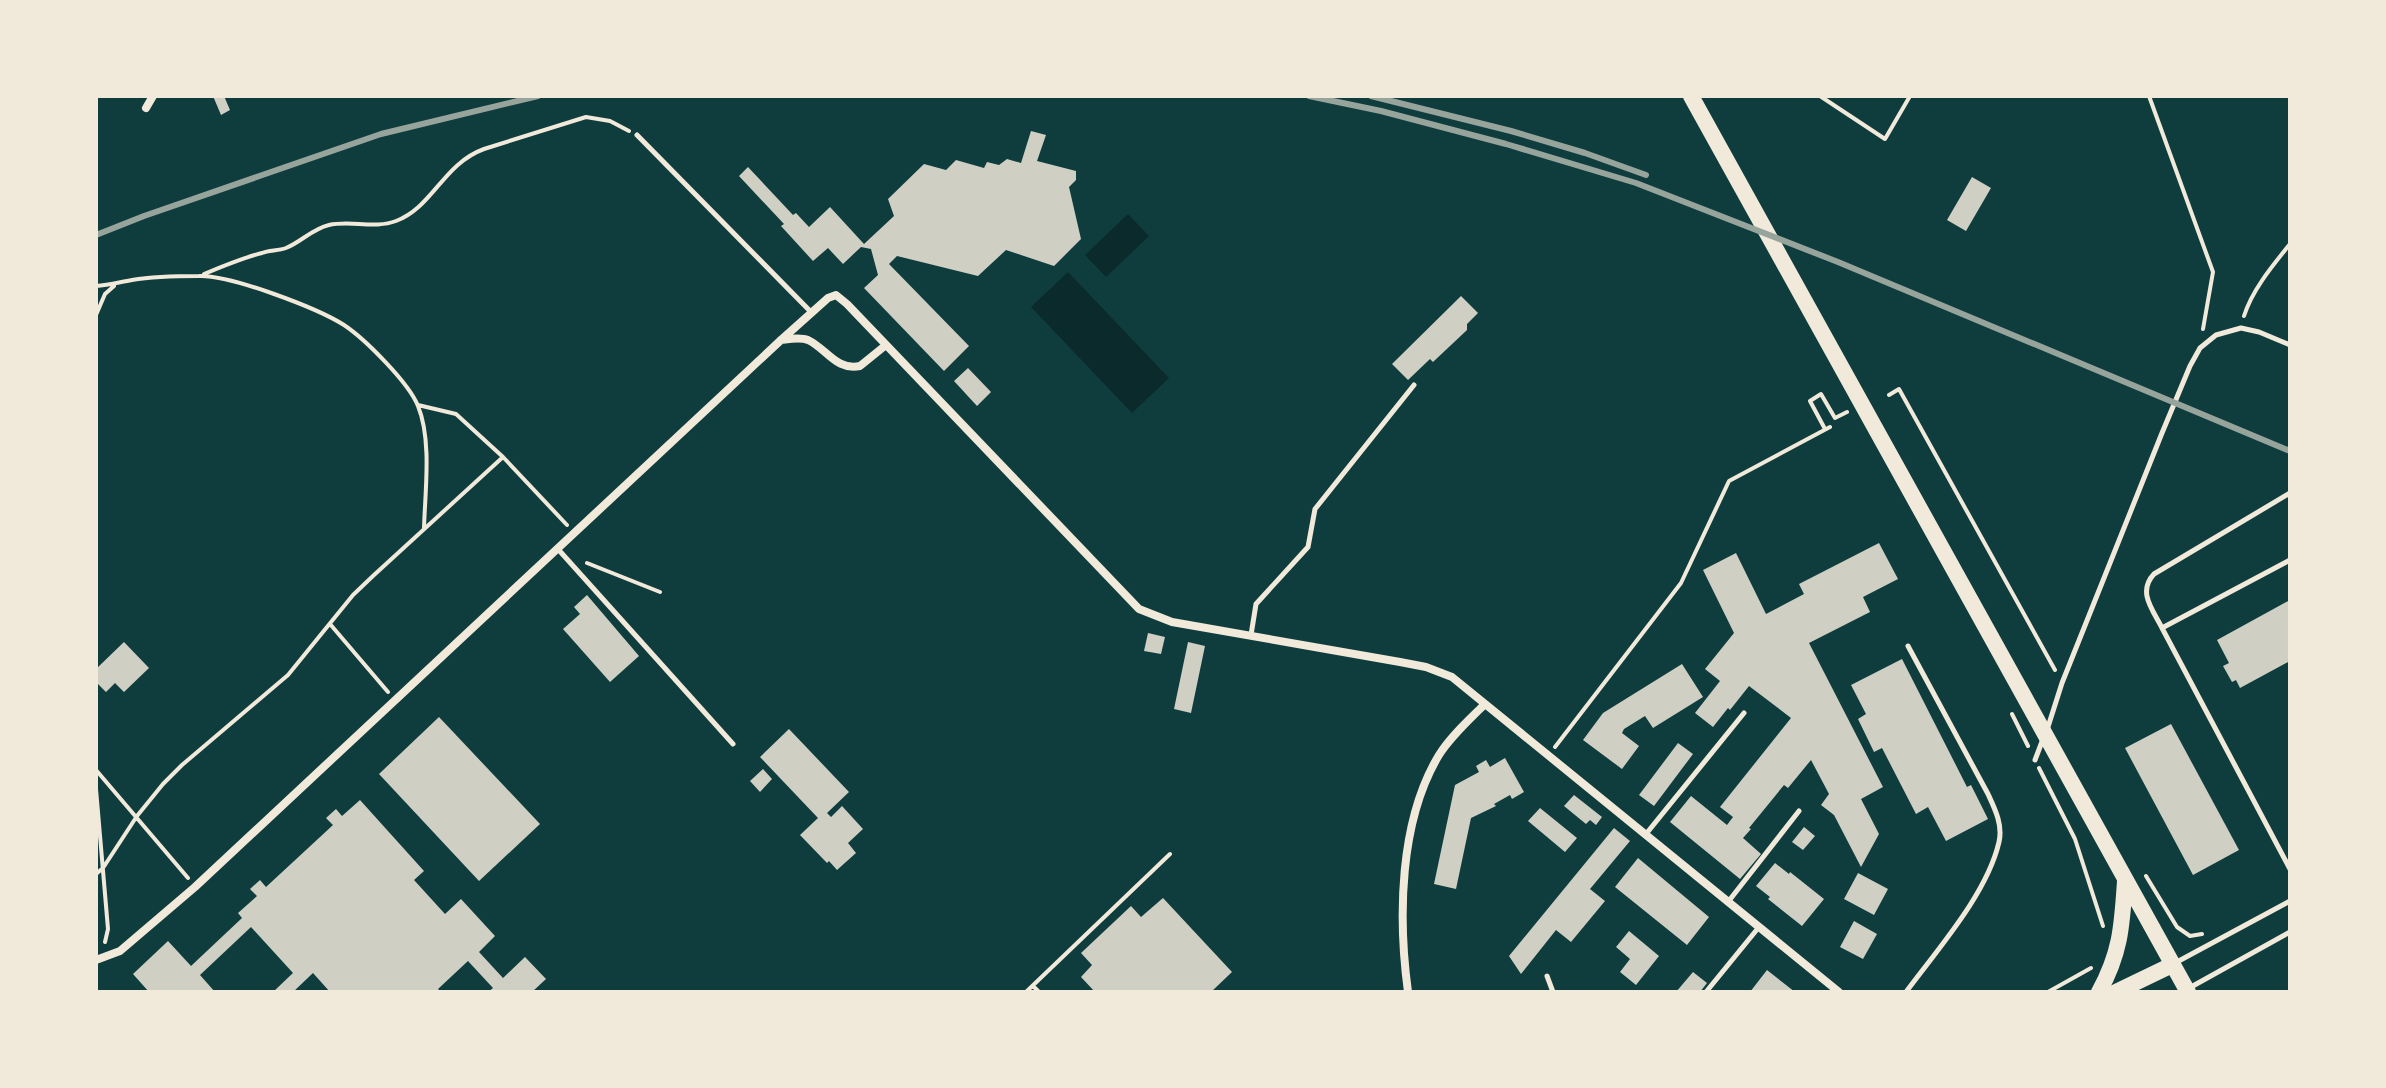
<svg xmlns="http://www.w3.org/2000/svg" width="2386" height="1088" font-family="Karla,sans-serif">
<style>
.water{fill:#0a2a2b}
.building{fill:#cfcfc3}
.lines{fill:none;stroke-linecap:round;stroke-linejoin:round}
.path{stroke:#f1e9da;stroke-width:4}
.service{stroke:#f1e9da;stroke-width:5}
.minor{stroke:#f1e9da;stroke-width:8}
.secondary{stroke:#f1e9da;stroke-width:16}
.rail{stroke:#97a49c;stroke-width:6}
</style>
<rect width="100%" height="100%" fill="#0f3d3e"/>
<path class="water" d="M1128 214 1149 236 1106 277 1085 255Z
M1068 272 1169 378 1132 413 1031 307Z"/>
<path class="building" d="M213 96H224L230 110 221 115Z
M1031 131 1046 135 1037 161 1076 171V180L1069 187 1081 239 1054 266 1006 250 978 276 897 256 889 264 969 346 944 371 864 288 878 275 871 249 861 247 843 264 828 248 813 261 781 226 784 224 739 176 748 167 793 215 796 213 809 227 830 207 864 244 894 216 888 199 924 164 946 170 956 160 984 168 987 162 999 165 1007 159 1021 163Z
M1972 177 1991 188 1966 231 1947 220Z
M1461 296 1478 313 1467 324V330L1433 362 1430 359 1408 380 1392 364Z
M968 368 991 392 977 406 954 381Z
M1879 543 1898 579 1863 597 1870 612 1809 643 1883 787 1861 799 1879 834 1861 867 1834 815 1821 805 1829 794 1811 760 1788 788 1784 785 1749 828 1751 829 1743 838 1761 854 1740 879 1670 822 1691 796 1727 825 1733 817 1720 807 1791 718 1749 686 1730 710 1728 708 1713 727 1695 713 1720 681 1705 669 1734 633 1703 570 1736 553 1766 614 1804 594 1799 584Z
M587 595 639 656 610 682 563 629 580 614 574 607Z
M2290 600V661L2240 688 2236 680 2232 682 2223 666 2229 663 2217 640Z
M1148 633 1165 637 1161 654 1144 651Z
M124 642 149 668 124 692 115 683 106 692 96 682V669Z
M1188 642 1205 646 1191 713 1174 709Z
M1902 659 1967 787 1971 785 1988 819 1946 841 1928 807 1916 814 1882 748 1874 752 1858 719 1866 714 1851 685Z
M1682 664 1703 697 1653 728 1645 716 1624 729 1622 733 1639 746 1622 769 1583 740 1603 713Z
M439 717 540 824 479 881 379 774Z
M2171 724 2239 850 2193 875 2125 748Z
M789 729 849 792 827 813 831 817 842 806 863 829 848 843 856 853 837 870 829 861 827 863 800 835 818 818 760 757Z
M1678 743 1693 754 1654 806 1639 795Z
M1505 758 1524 792 1512 799 1510 795 1494 804 1496 806 1471 818 1456 889 1434 884 1455 785 1479 772 1476 766 1486 760 1490 767Z
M763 769 772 779 760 792 750 781Z
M1574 795 1602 817 1596 825 1590 820 1586 824 1564 806Z
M360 800 424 871 414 880 445 914 461 899 495 936 479 952 503 978 525 957 546 979 532 992H488L493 988 468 961 438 989 441 992H330L313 973 293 992H273L293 973 251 927 200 975 215 992H149L133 974 168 941 191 966 242 918 238 913 257 896 250 889 260 880 266 887 333 825 326 818 336 809 342 816Z
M1540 808 1577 838 1565 852 1528 821Z
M1804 827 1815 836 1803 850 1792 842Z
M1614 828 1630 841 1590 889 1605 901 1571 942 1556 930 1521 974 1509 956Z
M1638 858 1709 917 1687 945 1615 887Z
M1775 863 1789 874 1790 872 1824 899 1802 926 1768 899 1770 897 1756 886Z
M1858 873 1888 889 1874 915 1844 899Z
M1163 898 1232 972 1211 992H1095L1081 977 1092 965 1081 953 1131 906 1141 917Z
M1854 921 1877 934 1863 959 1840 947Z
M1629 931 1659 956 1636 985 1620 972 1630 959 1616 947Z
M1767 970 1795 992H1750Z
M1693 972 1707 983 1700 992H1676Z"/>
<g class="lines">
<path class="path" d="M1820 96 1885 139 1910 96
M2149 96 2213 272 2203 329
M204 274C223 266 242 258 262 253 269 250 278 251 286 248 301 242 312 229 329 225 350 220 375 229 396 221 433 207 443 164 484 149L586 117 610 121 629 131
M96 286C109 285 120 282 132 280 150 277 181 276 199 276 231 275 317 308 344 325 365 339 409 383 418 406 432 440 425 492 424 528
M96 315 105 294 114 286
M2244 316C2252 290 2273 265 2290 244
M1889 395 1899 389 2055 670
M418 405 456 414 503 457
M1825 429 1810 401 1821 394 1835 418 1847 412
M587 563 660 592
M330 624 388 692
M2012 714 2028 746
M1555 747 1681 583 1729 481 1830 427
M2039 768 2075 839 2103 926
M96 770 188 878
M96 789 108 929 105 942
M96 874 103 868 137 816 163 784 182 765 288 675 353 595 374 575 503 457 567 525
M2146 876 2177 927 2190 936 2202 934
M1033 986 1039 992
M1026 992 1170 854
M2048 992 2091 968"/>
<path class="service" d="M637 135 811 312
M557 548 733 744
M2290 560 2162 628 2290 869
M2162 628C2153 610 2137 592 2154 574L2290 493
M1251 635 1256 604 1308 547 1315 509 1414 385
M2047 730 2062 683 2162 433 2190 366 2200 348 2216 335 2241 328 2259 332 2290 345
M2035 760 2043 739
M1646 834 1744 713
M1728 902 1799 811
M2175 963 2290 901
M1547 976 1553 992
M2191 987 2290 932
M1706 992 1759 927
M1906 992C1937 950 1987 894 1999 842 2003 825 1995 809 1988 794L1908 646"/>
<path class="minor" d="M146 108 153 96
M781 340C790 339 800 337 808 340 827 349 836 371 860 366L886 345
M96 960 120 951 195 887 781 340 828 298 836 295 847 304 1139 609 1172 622 1400 662 1426 667 1452 677 1839 992
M1408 992C1398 918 1399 821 1439 755 1451 736 1469 720 1485 704"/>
<path class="secondary" d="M1691 96 2188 992
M2099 992C2121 952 2122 925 2125 881
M2116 992 2172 965"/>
<path class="rail" d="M1309 96 1381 111 1506 144 1636 183 1838 262 2290 451
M1371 96 1511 131 1585 153 1646 175
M96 235 144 216 381 134 538 96"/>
</g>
<rect width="2386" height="1088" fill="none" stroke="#f1e9da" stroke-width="196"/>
</svg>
